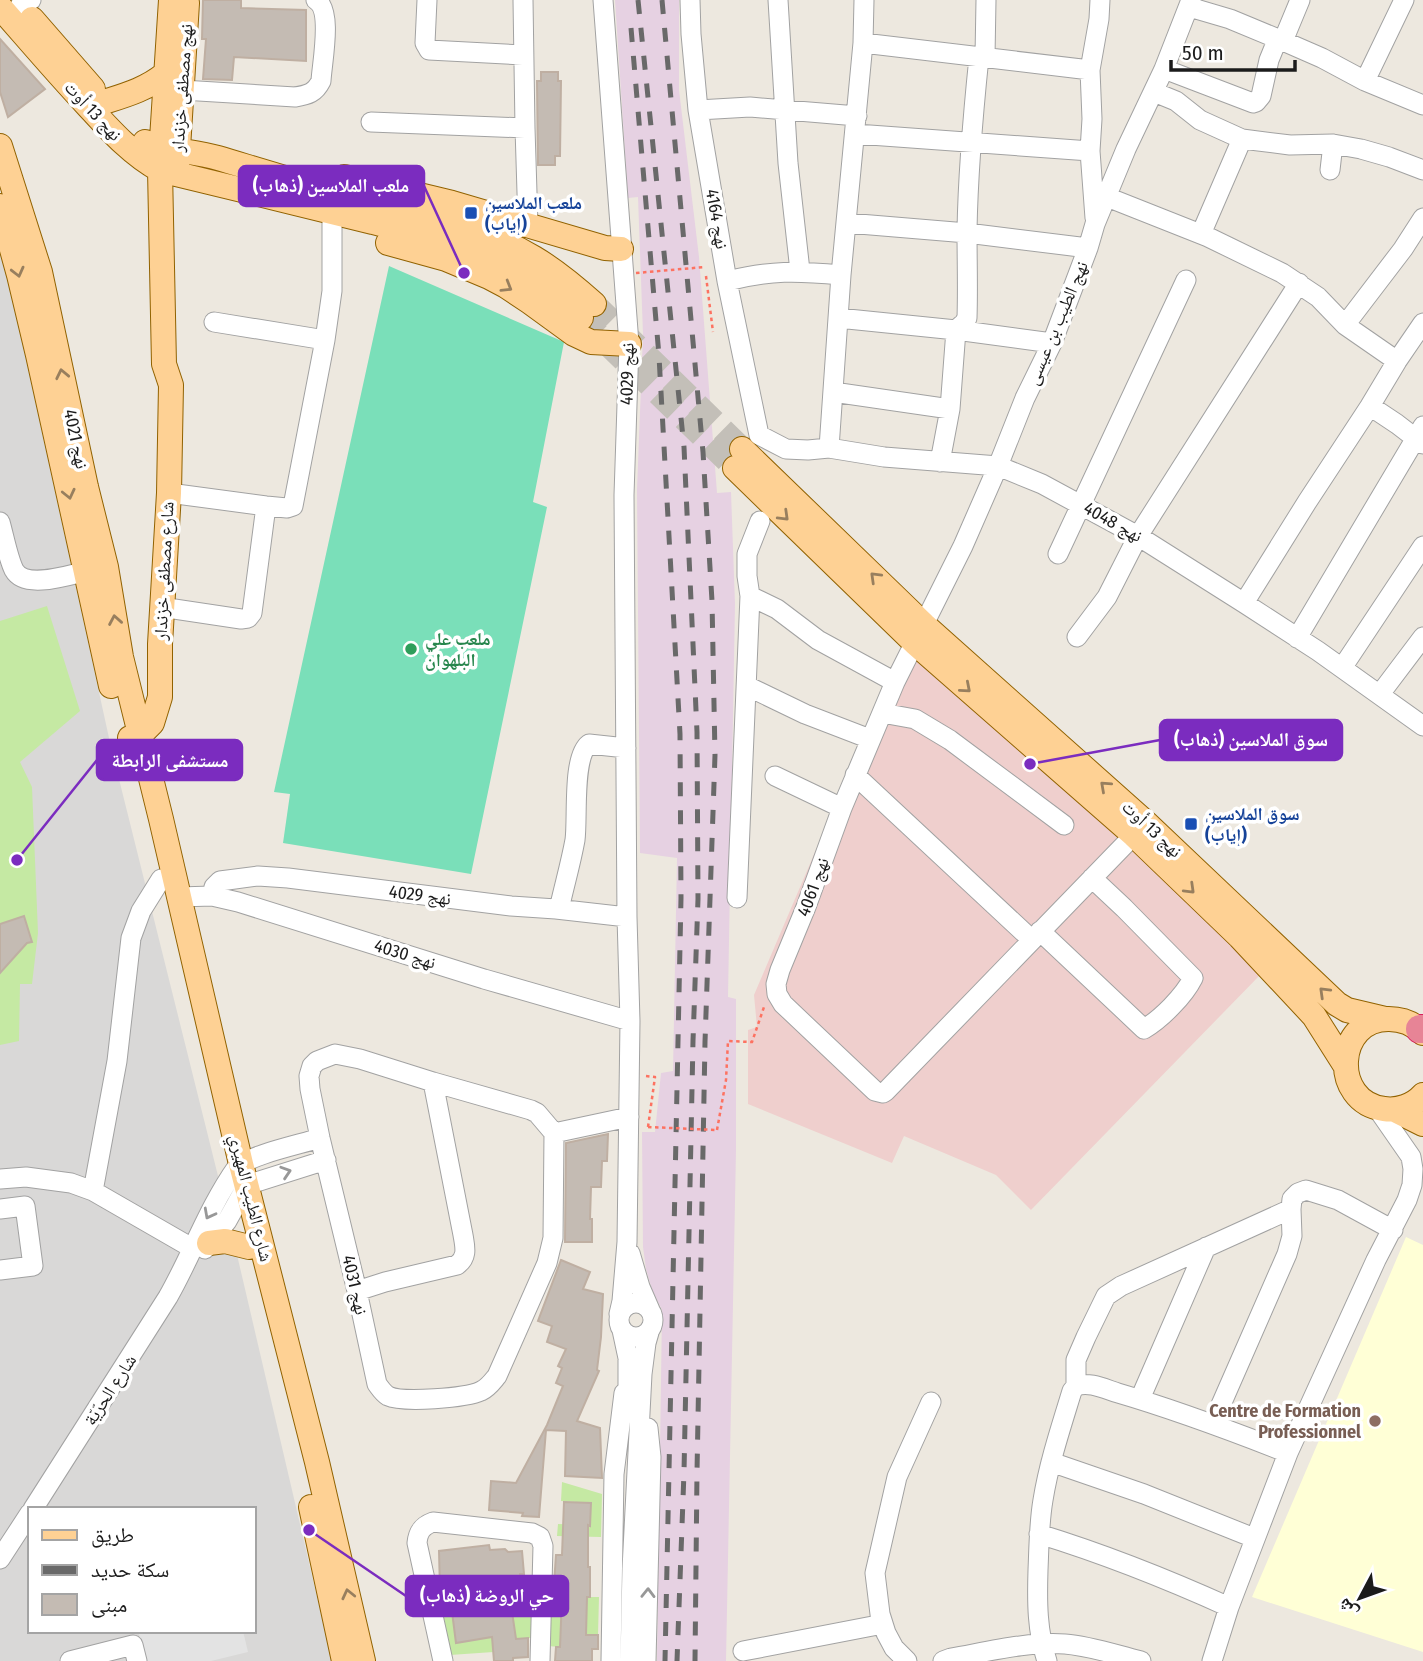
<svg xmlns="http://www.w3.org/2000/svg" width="1423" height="1661" font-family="'Fira Sans Condensed','Noto Naskh Arabic',sans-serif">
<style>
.residential{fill:#d9d8d7;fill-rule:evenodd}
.commercial{fill:#efcfcd}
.industrial{fill:#e6d1e2}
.education{fill:#ffffd6}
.grass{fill:#c5e9a3}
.pitch{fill:#7adfb9}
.parking{fill:#e3e3e3}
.building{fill:#c4bbb3;stroke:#bfafa2;stroke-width:2}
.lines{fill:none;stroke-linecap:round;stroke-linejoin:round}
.major-tunnel{stroke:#c3bfb8;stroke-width:24;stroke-dasharray:24 12;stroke-linecap:butt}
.minor-casing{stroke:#a2a2a2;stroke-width:21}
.major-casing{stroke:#916200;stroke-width:26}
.highway-casing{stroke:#d81f5d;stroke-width:30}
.path{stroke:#fd7261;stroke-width:2.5;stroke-dasharray:3.5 3.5;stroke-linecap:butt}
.minor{stroke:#fff;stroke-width:19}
.major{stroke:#fed194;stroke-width:24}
.highway{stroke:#e78496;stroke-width:28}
.rail{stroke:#696969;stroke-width:5;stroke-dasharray:14 14;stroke-linecap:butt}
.path-bridge{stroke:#fd7261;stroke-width:2.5;stroke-dasharray:3.5 3.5;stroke-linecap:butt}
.oneway{stroke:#987f5e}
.oneway2{stroke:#989898}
.transit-dot{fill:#1a4fb4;stroke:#fff;stroke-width:2.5}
.leisure-dot{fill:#2e9e5b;stroke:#fff;stroke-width:2.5}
.education-dot{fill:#8d6e63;stroke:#fff;stroke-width:2.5}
.labels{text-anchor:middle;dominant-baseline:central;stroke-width:7;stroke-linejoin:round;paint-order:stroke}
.street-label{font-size:18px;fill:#1b1b1b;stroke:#fff}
.transit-label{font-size:18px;font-weight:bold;fill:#164399;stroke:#fff;text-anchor:start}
.leisure-label{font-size:18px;font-weight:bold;fill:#27864d;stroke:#fff;text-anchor:start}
.education-label{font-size:18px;font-weight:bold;fill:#785e54;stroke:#fff;text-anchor:end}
.leader{fill:none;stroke:#7b2cbf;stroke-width:2.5}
.callout-dot{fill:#7b2cbf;stroke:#fff;stroke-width:2.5}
.callout{fill:#7b2cbf;stroke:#7b2cbf;stroke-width:2.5}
.callout-label{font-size:19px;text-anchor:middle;font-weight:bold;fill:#fff}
</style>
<rect width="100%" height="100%" fill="#ede8df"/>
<path class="residential" d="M0 249 8 277 111 747 227 1212 332 1661H0ZM30 1509H254V1631H30Z"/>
<path class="commercial" d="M903 646 1136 849 1261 974 1031 1210 996 1175 904 1136 892 1163 748 1104V1030L757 1027 754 995Z"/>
<path class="industrial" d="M615 0H679V90L699 257 717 493 731 492 735 604 728 997 736 999V1150L726 1661H657L662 1310 652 1290 646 1269 643 1247 642 1132H655L661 1073 673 1071 677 858 640 853 637 490 643 334 638 197 628 198Z"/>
<path class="education" d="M1406 1237 1423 1245V1652L1252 1597Z"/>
<path class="grass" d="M47 606 80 711 20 762 32 787 38 933 32 984H20L19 1041 0 1045V621Z
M562 1482 602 1494 601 1537 557 1536 558 1524 590 1525 591 1503 561 1501Z
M484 1596H532L531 1638 513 1639 508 1651 450 1655 438 1607Z
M549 1597H599L598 1635H582L571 1648 548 1646Z"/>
<path class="pitch" d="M389 266 564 342 533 502 547 507 471 874 283 843 290 794 274 792Z"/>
<path class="parking" d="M152 1631H243L248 1652 211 1661H146L139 1634Z"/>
<path class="building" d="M203 0H241V8L306 10V61L234 57 232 80 203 79 206 39H202Z
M0 39 45 89 8 117 0 92Z
M541 72H558V81H561L560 156H555V165H538L537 81H541Z
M24 916 32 942 27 943 0 973V924Z
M608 1134 607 1161H602L601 1187H591L590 1219H592V1242H565L566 1143Z
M561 1260 590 1272 583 1289 603 1294 601 1337 597 1370 599 1371 577 1421 600 1428 602 1478 565 1476 566 1431 546 1430 539 1517 522 1516 523 1513 489 1510 491 1481 516 1483 547 1425 563 1386 556 1383 562 1368 558 1366 566 1349 547 1342 552 1326 538 1321Z
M564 1502 591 1503 590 1526 588 1525V1567H590V1597H587L586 1635H598V1649H592V1661H555L556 1647H560L562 1597H554V1584L556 1555H562Z
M489 1545 490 1550 505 1549 508 1552 522 1551 524 1574H520V1584L508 1585 516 1639 528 1638V1657L513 1658V1661H494L492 1637 456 1643 451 1604 443 1605 440 1590 439 1551Z"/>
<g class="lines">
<path class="major-tunnel" d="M594 304 742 449
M581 318 735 468"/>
<defs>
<path id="minor" d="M427 0 425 43 429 50 523 55
M603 0 629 344 624 495 627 917 630 1021 627 1242 622 1301 619 1314
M690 0 691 34 698 110 727 281 759 435 786 449 808 450 829 448 884 457 998 466 1042 484 1138 536 1244 603 1318 651 1423 726
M778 0 788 163 800 271
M20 6 31 0
M1189 7 1230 19 1283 41 1322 58 1365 81 1423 105
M1283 41 1300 0
M863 43 1090 70
M985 57 986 0
M1164 69 1253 103 1256 102 1261 96 1269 60 1278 38
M1365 81 1404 0
M182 90 295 97C308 95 315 93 321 81 322 62 333 10 316 0
M1154 92 1176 101 1200 120 1242 139 1290 145 1333 144 1361 149 1389 157 1423 170
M698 110 750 107 857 116
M371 122 525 128 523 0
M525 128 528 225
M856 134 1090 151
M1330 170 1333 144
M1107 197 1208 237 1282 273 1318 297 1345 325 1397 361
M1095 218 1090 151 1092 119 1090 70 1099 19 1100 0
M847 223 967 233 1088 248
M1201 234 1242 139
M727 281C771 270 797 271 841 275
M838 318 956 330 1052 343
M214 322 325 340
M1345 325 1403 249 1423 218
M833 392 950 409
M1370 406 1397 424 1423 444
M829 448 841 275 863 43 864 0
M940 462 950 409 956 330 964 323 967 318C968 289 967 260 967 231 968 172 973 115 979 57
M169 493 266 506 287 508 293 506 325 340 332 291V213
M0 522C4 536 8 558 14 570 25 590 69 575 87 571
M1058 554 1186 280
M750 596 777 609 818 640 895 682
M1244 603 1307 502 1370 406 1397 361 1423 323
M161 607 241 619 248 618 252 613 266 506
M1077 637 1107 597 1138 536 1299 283
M1297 638 1423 426
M1342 668 1423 546
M747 686 805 714 870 739
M1380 694 1423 637
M882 713 915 719 950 740 1064 825
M855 775 1032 940
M775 776 842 808
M1134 835 886 1091 883 1093 875 1091 783 1004 777 994 776 984 780 970 806 907 842 808 895 682 963 546 998 466 1025 398 1052 343 1088 248 1095 224 1126 149 1164 69 1191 0
M212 896 214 887 220 881 258 876 288 878 511 906 556 909 560 905C565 883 571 862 575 840 578 818 572 757 589 744L626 748
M179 897 212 896 238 902 484 979 630 1021
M737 898 750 596 747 576V554L760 521
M556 909 627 917
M1040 931 1144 1029C1161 1019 1184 996 1193 978L1124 908 1092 878
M335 1054 360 1059 433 1082 531 1110 537 1113 554 1133 553 1238 547 1263 497 1376C492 1382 488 1388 481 1391 466 1398 403 1403 388 1396 383 1393 380 1388 377 1384L357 1291 320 1138 310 1089 309 1076 312 1066 317 1061Z
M554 1133 629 1117
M0 1179 26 1177 71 1183 93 1191 192 1248
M93 1191 117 1061 131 938 141 911 161 879
M0 1209 25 1206 33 1266 0 1270
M205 1249 227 1221 247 1185 326 1160
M630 1253 640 1287 650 1310
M357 1291 385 1282 457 1265C468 1257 465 1247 463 1235L433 1082
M619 1320a17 17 0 1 1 34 0a17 17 0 1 1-34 0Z
M622 1330 628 1358V1406
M1076 1386V1360L1086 1337 1106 1296 1121 1286 1291 1209
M1140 1399 1206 1247
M1213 1423 1287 1254 1292 1236 1291 1209 1292 1199 1298 1193 1306 1190 1338 1200 1393 1230
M1051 1462 1144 1494 1254 1538
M33 1509 168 1297C192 1255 208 1208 237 1167 253 1154 298 1145 320 1138
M1039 1534C1104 1554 1167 1579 1229 1607
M0 1559 30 1513
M743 1651 883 1624
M70 1661 133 1645 137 1661
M443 1661 417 1543C418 1532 422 1526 433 1522L532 1533 540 1537 543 1546 540 1661
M611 1661 614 1474 624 1393
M630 1661 632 1569 642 1374 646 1343 650 1329
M646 1661 651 1457 648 1428
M907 1661 894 1648 886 1633 880 1614 875 1573 897 1477 931 1402
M943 1661 951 1658C986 1652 1030 1641 1065 1644 1091 1646 1116 1655 1141 1661
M1047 1661C1037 1631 1037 1602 1038 1570 1039 1547 1039 1523 1043 1500 1049 1463 1061 1427 1072 1391L1076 1386C1089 1381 1105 1389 1118 1393 1176 1410 1232 1431 1288 1453
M1212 1661 1229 1607 1288 1453 1376 1260 1407 1200 1412 1185 1413 1169 1411 1157 1377 1108"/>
<path id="major" d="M0 7C29 40 57 73 87 105 110 130 131 154 160 170L373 222 473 249 519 269 544 286 581 318
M32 19 93 89
M104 102C126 95 147 89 165 74
M145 142C169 151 194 151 218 158 258 170 297 182 336 193 403 210 475 223 534 258 556 271 575 287 594 304
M0 146 40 272 86 487 106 567 121 657 161 819 241 1164 317 1462 363 1661
M177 165 187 3
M344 177 452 203 605 248 621 249
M0 206 19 275 38 355 111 686
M388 243 446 259 489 277 506 286 530 302 574 334 591 342 629 344
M742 449 924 625 1146 823 1337 1004 1347 1010 1385 1019
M735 468 915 643 1134 835 1240 937 1314 1016 1345 1065
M130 738 140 735 152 723 160 697V644L169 493 171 385 164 364 160 170 171 0
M1423 1033C1414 1024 1402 1019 1389 1019 1335 1018 1330 1102 1384 1109 1398 1111 1413 1106 1423 1095
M1395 1110 1423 1124
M209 1243 225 1241 249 1247
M311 1507 344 1661"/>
<path id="highway" d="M1420 1029H1423"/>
</defs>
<use href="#minor" class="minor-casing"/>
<use href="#major" class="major-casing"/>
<use href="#highway" class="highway-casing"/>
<path class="path" d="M706 276 713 332
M646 1076 655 1077 648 1127
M717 1130 726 1080 728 1041 752 1042 764 1007"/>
<use href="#minor" class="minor"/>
<use href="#major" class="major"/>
<use href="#highway" class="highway"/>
<path class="rail" d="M638 0 684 447 697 732 698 899 693 1041 684 1472 677 1661
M662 0 703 452 712 601 715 755 705 1042 697 1472 695 1661
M631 28 659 356 680 734 681 898 665 1661"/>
<path class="path-bridge" d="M636 273 705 267
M648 1127 717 1130"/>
</g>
<defs><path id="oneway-chevron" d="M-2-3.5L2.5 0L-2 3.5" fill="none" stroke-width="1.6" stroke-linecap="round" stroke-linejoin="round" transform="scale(1.75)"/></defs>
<g class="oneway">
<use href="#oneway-chevron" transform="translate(18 272) rotate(76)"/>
<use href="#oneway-chevron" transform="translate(507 287) rotate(31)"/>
<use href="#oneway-chevron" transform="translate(62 374) rotate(-102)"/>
<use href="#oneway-chevron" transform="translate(69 494) rotate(77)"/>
<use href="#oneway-chevron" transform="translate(784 516) rotate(44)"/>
<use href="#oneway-chevron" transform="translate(875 577) rotate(-136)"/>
<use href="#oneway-chevron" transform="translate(115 620) rotate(-100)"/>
<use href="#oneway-chevron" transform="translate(966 688) rotate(41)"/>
<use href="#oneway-chevron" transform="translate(1105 786) rotate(-138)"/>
<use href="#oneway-chevron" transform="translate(1190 889) rotate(44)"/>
<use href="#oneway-chevron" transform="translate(1324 992) rotate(-136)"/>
<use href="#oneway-chevron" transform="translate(348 1594) rotate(-103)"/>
</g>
<g class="oneway2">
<use href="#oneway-chevron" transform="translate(286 1172) rotate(-18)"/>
<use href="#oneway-chevron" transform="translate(209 1214) rotate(118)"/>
<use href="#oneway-chevron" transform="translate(648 1593) rotate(-89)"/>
</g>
<g class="transit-dot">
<rect x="464" y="206" width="14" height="14" rx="3.5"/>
<rect x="1184" y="817" width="14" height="14" rx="3.5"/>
</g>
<circle class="leisure-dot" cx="411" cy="649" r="7"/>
<circle class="education-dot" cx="1375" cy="1421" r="7"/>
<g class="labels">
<g class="street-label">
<text transform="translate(182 88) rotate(-86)">نهج مصطفى خزندار</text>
<text transform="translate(93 111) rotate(47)">نهج 13 أوت</text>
<text transform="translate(717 219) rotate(80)">نهج 4164</text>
<text transform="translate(1057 323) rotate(-67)">نهج الطيب بن عيسى</text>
<text transform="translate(627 374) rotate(-89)">نهج 4029</text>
<text transform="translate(76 439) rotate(78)">نهج 4021</text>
<text transform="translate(1113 522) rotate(29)">نهج 4048</text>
<text transform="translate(164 571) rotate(-87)">شارع مصطفى خزندار</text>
<text transform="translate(1152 829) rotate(43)">نهج 13 أوت</text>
<text transform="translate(813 887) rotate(-70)">نهج 4061</text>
<text transform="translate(420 895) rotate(7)">نهج 4029</text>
<text transform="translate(405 954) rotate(17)">نهج 4030</text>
<text transform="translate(251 1198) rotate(76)">شارع الطيب المهيري</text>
<text transform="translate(355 1285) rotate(77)">نهج 4031</text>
<text transform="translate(110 1390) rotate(-57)">شارع الحرّيّة</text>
</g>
<g class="transit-label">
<text x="485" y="203">ملعب الملاسين<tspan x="485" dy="21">(إياب)</tspan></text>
<text x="1205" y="814">سوق الملاسين<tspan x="1205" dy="21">(إياب)</tspan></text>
</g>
<g class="leisure-label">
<text x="425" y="639">ملعب علي<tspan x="425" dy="21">البلهوان</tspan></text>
</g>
<g class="education-label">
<text x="1361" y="1411">Centre de Formation<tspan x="1361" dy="21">Professionnel</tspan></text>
</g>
</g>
<path class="leader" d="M464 273L424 186M1030 764L1160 740M17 860L97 760M309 1530L406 1596"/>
<g class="callout-dot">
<circle cx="464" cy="273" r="7"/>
<circle cx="1030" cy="764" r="7"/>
<circle cx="17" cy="860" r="7"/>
<circle cx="309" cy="1530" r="7"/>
</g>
<g class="callout">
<rect x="239" y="166" width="185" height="40" rx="7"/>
<rect x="1160" y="720" width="182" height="40" rx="7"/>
<rect x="97" y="740" width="145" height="40" rx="7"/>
<rect x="406" y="1576" width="162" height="40" rx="7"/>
</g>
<g class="callout-label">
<text x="331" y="192">ملعب الملاسين (ذهاب)</text>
<text x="1251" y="746">سوق الملاسين (ذهاب)</text>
<text x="170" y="767">مستشفى الرابطة</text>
<text x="487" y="1602">حي الروضة (ذهاب)</text>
</g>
<rect x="28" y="1507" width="228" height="126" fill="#ffffff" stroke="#a4a4a4" stroke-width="2"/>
<rect x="42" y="1530" width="35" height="10" fill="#fed194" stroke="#a4a4a4" stroke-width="2"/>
<text x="91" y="1542" font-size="21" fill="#1b1b1b">طريق</text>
<rect x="42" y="1565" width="35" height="10" fill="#696969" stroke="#a4a4a4" stroke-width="2"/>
<text x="91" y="1577" font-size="21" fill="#1b1b1b">سكة حديد</text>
<rect x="42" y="1594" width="35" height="21" fill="#c4bbb3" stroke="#a4a4a4" stroke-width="2"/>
<text x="91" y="1612" font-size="21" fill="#1b1b1b">مبنى</text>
<g transform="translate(1360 1598) rotate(229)" stroke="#ffffff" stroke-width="5" paint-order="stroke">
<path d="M0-5L12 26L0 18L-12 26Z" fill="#1b1b1b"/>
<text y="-10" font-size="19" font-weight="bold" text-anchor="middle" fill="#1b1b1b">ش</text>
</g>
<path d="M1171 60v10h124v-10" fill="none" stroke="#1b1b1b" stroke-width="3.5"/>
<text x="1182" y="60" font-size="21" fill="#1b1b1b" stroke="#ffffff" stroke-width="5" paint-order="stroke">50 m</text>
</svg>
